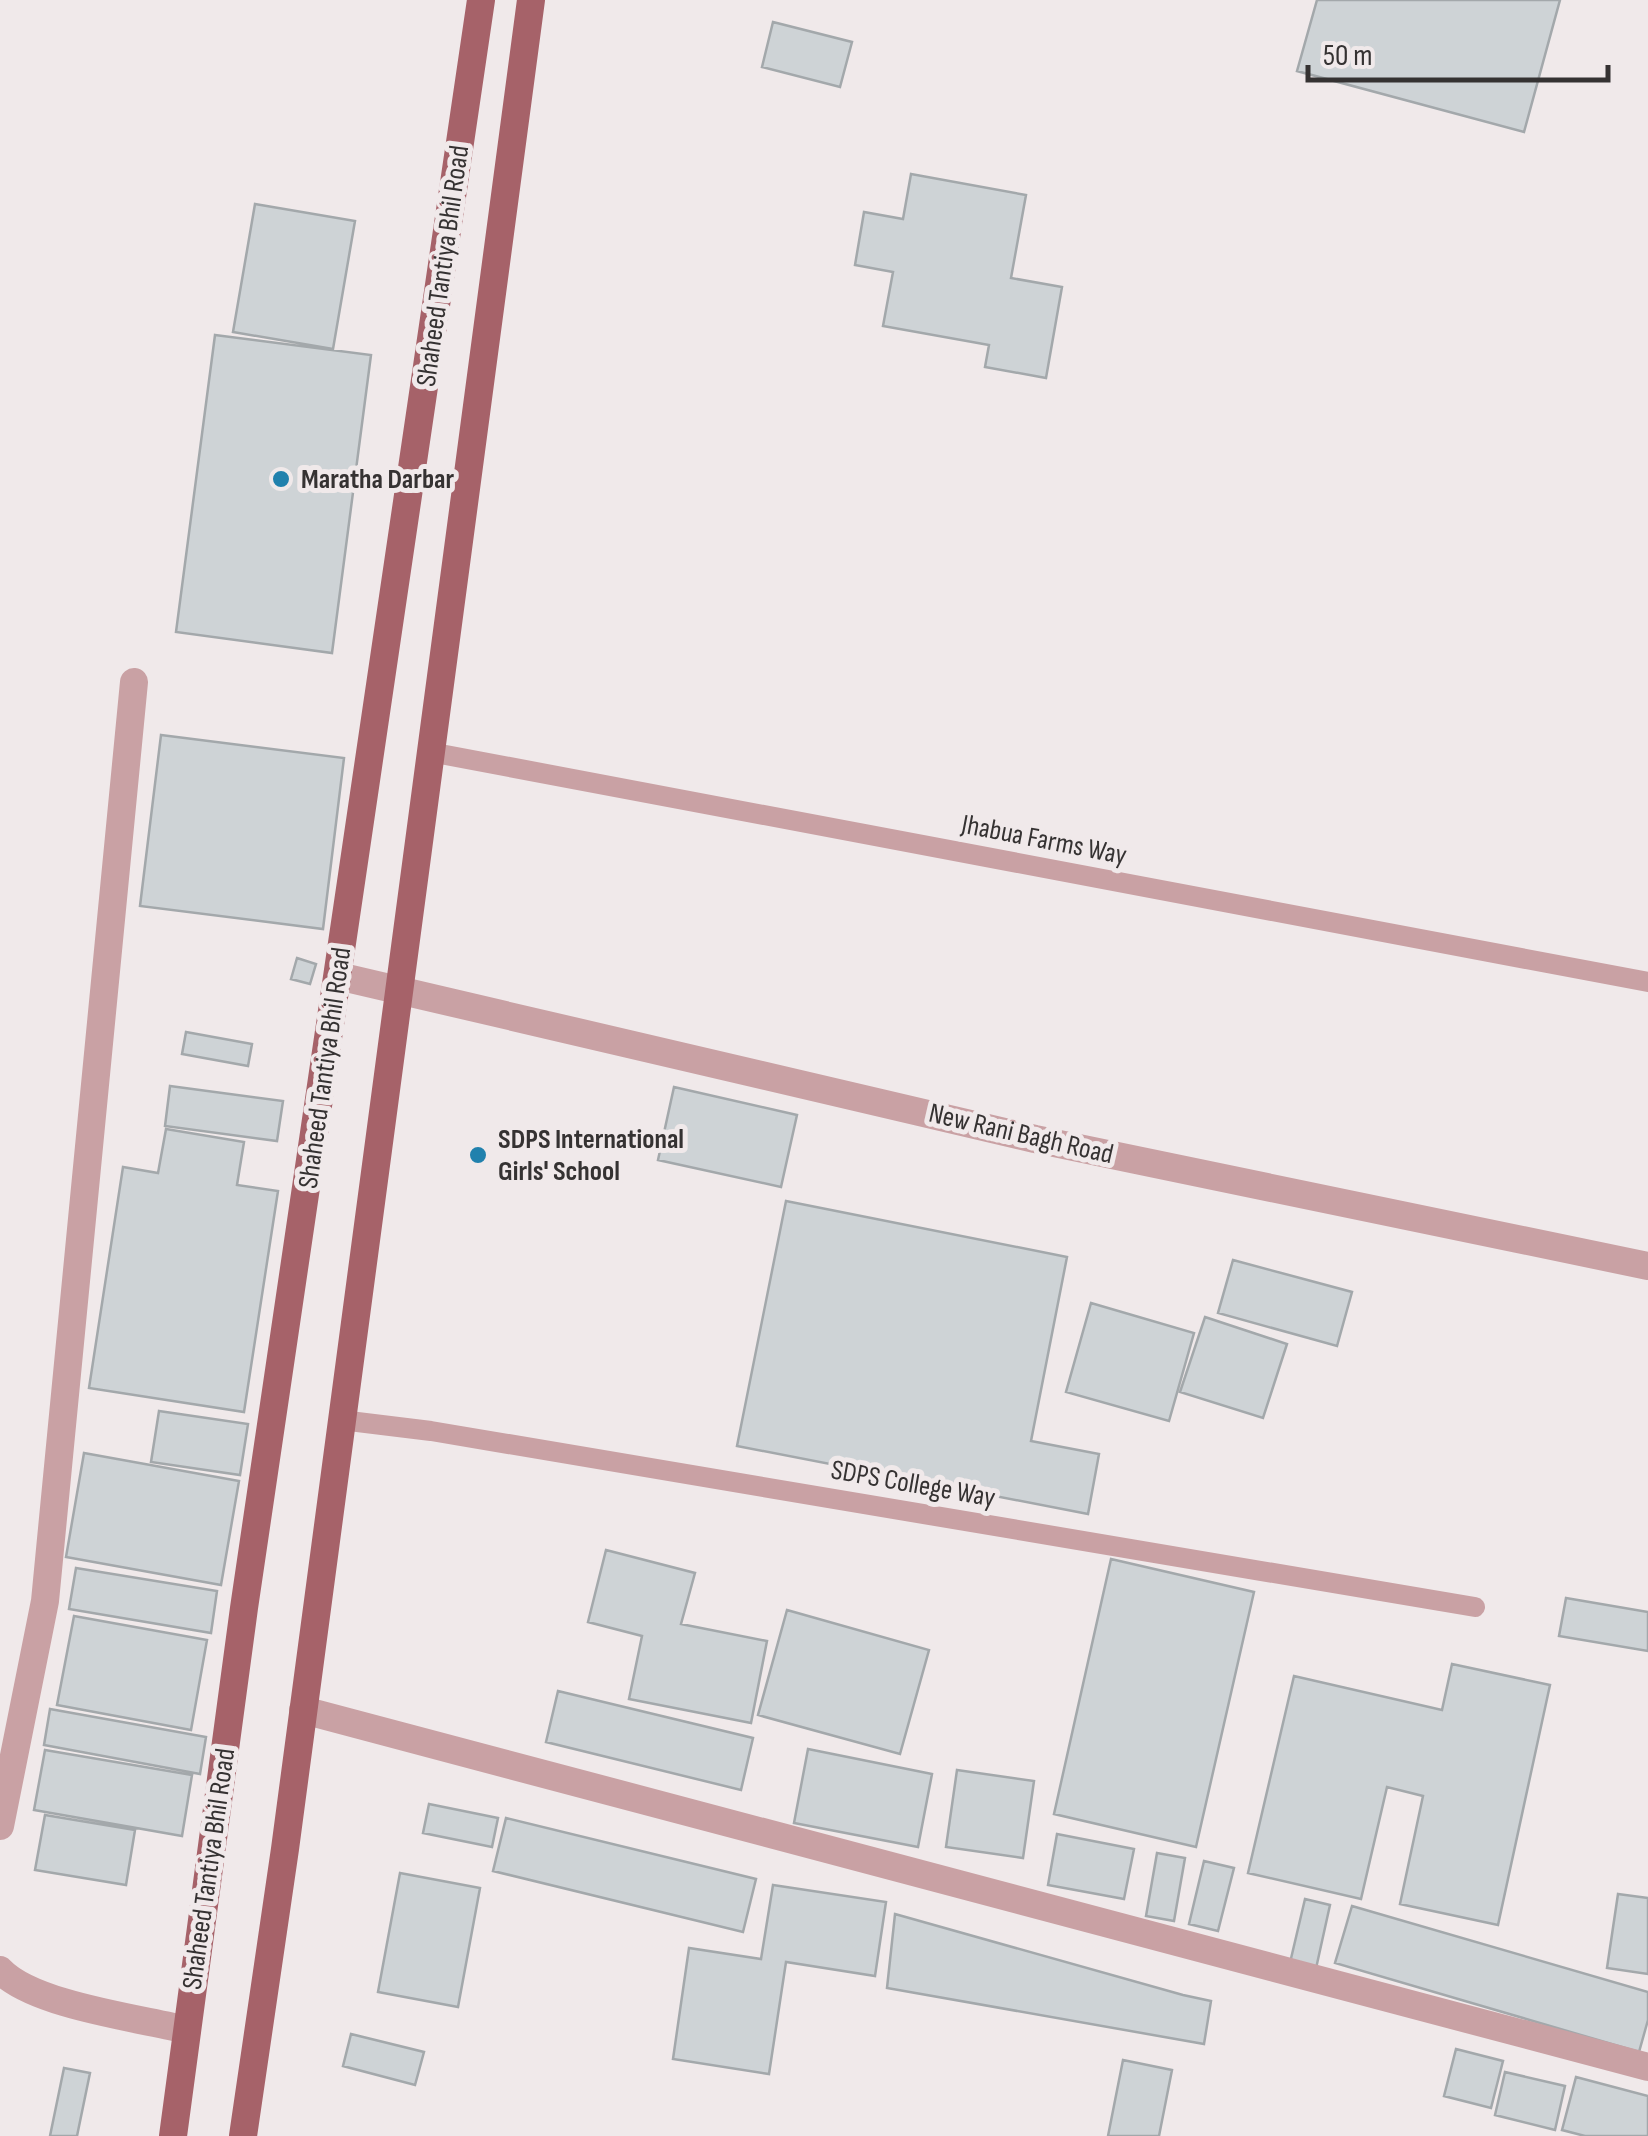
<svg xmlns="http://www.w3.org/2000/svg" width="1648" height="2136" font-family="'Sofia Sans Condensed',sans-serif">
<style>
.building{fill:#ced3d6;stroke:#a3a8ab;stroke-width:2.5}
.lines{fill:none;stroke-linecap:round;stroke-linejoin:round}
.service{stroke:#c9a1a4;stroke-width:20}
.minor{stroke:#c9a1a4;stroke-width:28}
.primary{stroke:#a66269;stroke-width:28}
.poi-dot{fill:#2181ad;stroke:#f0e9ea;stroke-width:4}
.labels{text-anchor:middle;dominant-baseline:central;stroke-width:10;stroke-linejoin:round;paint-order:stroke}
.street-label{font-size:28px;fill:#353232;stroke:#f0e9ea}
.poi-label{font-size:28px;font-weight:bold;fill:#353232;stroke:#f0e9ea;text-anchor:start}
</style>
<rect width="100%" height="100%" fill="#f0e9ea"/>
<path class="building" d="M1317 0H1560L1524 132 1297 71Z
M773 22 852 42 840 87 762 67Z
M911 174 1026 195 1011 278 1062 287 1046 378 985 367 989 345 883 326 893 272 855 265 864 212 903 219Z
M255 204 355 221 333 349 233 332Z
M215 335 371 355 332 653 176 632Z
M161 735 344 758 323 929 140 906Z
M297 958 316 964 310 984 291 979Z
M186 1032 252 1044 248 1066 182 1054Z
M170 1086 283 1101 277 1141 165 1126Z
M674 1087 797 1115 781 1187 658 1160Z
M166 1129 244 1142 237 1185 278 1191 244 1412 89 1388 123 1167 158 1173Z
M786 1201 1067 1257 1031 1441 1099 1454 1088 1514 737 1446Z
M1233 1260 1352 1292 1337 1346 1218 1313Z
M1091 1303 1194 1333 1169 1421 1066 1392Z
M1205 1317 1287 1344 1263 1418 1180 1392Z
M159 1411 248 1424 240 1475 151 1462Z
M84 1453 239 1481 221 1585 66 1557Z
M606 1550 695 1573 681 1624 767 1641 751 1723 629 1699 642 1636 588 1622Z
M1111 1559 1254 1592 1196 1847 1054 1814Z
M76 1568 217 1591 211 1633 69 1609Z
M1566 1598 1648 1612V1651L1559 1636Z
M787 1610 929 1650 900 1754 758 1715Z
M74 1616 207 1640 191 1730 57 1705Z
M1452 1664 1550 1685 1498 1925 1400 1904 1423 1796 1387 1787 1361 1899 1248 1873 1294 1676 1442 1710Z
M558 1691 753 1738 741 1790 546 1742Z
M50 1709 206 1737 200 1774 44 1745Z
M808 1749 932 1774 918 1847 794 1823Z
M45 1750 192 1775 182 1836 34 1810Z
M957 1770 1034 1781 1023 1858 946 1847Z
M429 1804 498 1818 492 1847 423 1833Z
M45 1815 135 1830 126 1885 35 1870Z
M506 1818 756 1879 743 1932 493 1871Z
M1057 1834 1134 1849 1124 1899 1048 1885Z
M1157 1853 1185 1858 1174 1921 1146 1916Z
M1204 1861 1234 1868 1218 1931 1189 1924Z
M400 1873 480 1888 458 2007 378 1992Z
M773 1885 886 1902 875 1976 786 1962 769 2074 673 2059 689 1948 761 1959Z
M1618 1894 1648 1898V1974L1607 1968Z
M1305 1899 1330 1905 1315 1973 1289 1967Z
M1352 1906 1648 1992V2020L1639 2052 1335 1963Z
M895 1914 1183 1995 1211 2001 1204 2044 887 1988Z
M351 2034 424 2052 415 2085 343 2066Z
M1456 2049 1503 2061 1491 2108 1444 2096Z
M1123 2060 1172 2070 1159 2136H1108Z
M64 2068 90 2073 77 2136H50Z
M1505 2072 1565 2086 1555 2130 1495 2115Z
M1576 2077 1648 2096V2136H1585L1562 2130Z"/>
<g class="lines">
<path class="service" d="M430 752 1648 982
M341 1420 431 1431 1475 1607"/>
<path class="minor" d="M338 976 1035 1139 1648 1266
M303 1710 1648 2067
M0 1826 45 1601 134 682
M0 1970C33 2005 138 2018 187 2030"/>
<path class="primary" d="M173 2136 244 1608 481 0
M243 2136 285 1849 531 0"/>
</g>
<g class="poi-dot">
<circle cx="281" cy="479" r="10"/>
<circle cx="478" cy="1155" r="10"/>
</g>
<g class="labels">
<g class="street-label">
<text transform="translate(443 266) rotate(-82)">Shaheed Tantiya Bhil Road</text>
<text transform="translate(1044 840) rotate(11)">Jhabua Farms Way</text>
<text transform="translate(325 1068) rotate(-82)">Shaheed Tantiya Bhil Road</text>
<text transform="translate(1021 1134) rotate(13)">New Rani Bagh Road</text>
<text transform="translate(913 1484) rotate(10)">SDPS College Way</text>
<text transform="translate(209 1869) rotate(-82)">Shaheed Tantiya Bhil Road</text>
</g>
<g class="poi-label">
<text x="301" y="479">Maratha Darbar</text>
<text x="498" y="1139">SDPS International<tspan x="498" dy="32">Girls' School</tspan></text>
</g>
</g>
<path d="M1308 65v15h300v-15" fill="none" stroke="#353232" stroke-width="5"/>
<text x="1323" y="65" font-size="30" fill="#353232" stroke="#f0e9ea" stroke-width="8" paint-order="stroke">50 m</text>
</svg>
